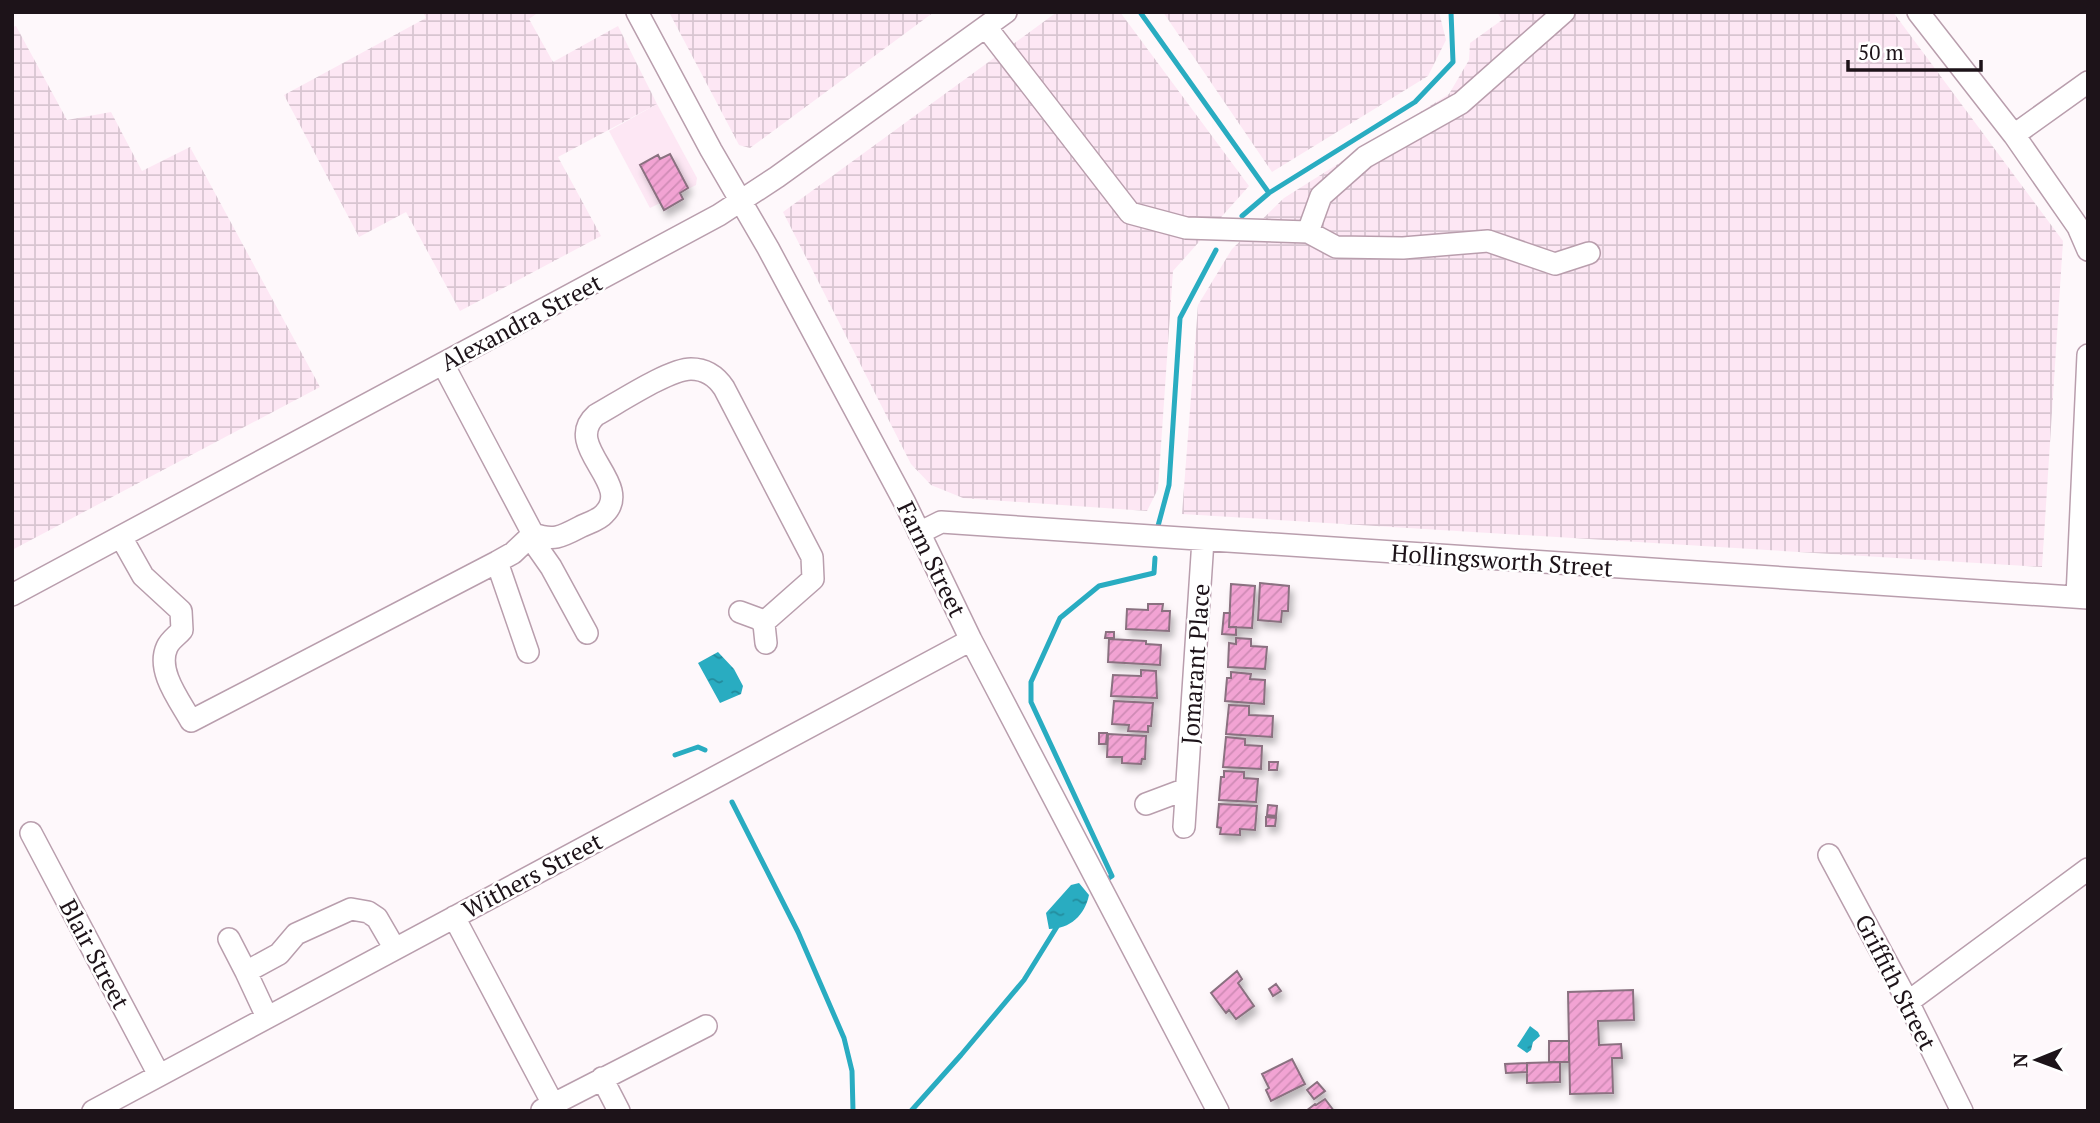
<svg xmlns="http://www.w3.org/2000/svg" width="2100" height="1123" font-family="'PT Serif',serif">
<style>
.built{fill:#fde7f4}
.industrial{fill:url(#industrial-grid)}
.water{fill:url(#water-ripples)}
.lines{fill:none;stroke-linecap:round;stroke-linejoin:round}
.stream{stroke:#29acc1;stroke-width:5}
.building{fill:url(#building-hatch);stroke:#8a7180;stroke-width:2;filter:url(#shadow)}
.minor-casing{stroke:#b99ead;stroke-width:24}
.minor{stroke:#fff;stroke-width:21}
.labels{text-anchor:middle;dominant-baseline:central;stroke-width:5;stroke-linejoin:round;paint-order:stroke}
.street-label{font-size:24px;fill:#1d1319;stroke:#fff}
</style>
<defs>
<pattern id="industrial-grid" width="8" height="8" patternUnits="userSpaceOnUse" patternTransform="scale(1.75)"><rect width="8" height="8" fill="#fde7f4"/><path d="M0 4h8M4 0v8" fill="none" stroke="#d8c5d1"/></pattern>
<pattern id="water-ripples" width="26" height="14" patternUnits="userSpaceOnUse" patternTransform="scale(1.75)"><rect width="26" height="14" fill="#29acc1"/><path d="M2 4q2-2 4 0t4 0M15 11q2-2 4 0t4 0" fill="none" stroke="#238b9c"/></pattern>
<pattern id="building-hatch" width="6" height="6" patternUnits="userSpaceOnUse" patternTransform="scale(1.75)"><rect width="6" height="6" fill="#f2a3d3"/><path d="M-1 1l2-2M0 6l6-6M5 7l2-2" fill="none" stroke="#cf8bb5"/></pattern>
<filter id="shadow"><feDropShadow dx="3.5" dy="6" stdDeviation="3.5" flood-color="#0004"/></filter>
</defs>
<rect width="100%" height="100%" fill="#fef8fb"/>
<path class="built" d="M657 104 697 178 696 185 650 208 609 131Z"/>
<path class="industrial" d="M423 12H539L529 19 553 62 618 26 657 104 558 157 601 236 460 311 406 212 359 237 284 95 426 18Z
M669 12H934L750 148 739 145Z
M1057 12H1120L1249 186 1173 271 1158 489 1147 511 963 498 931 485 911 464 783 212Z
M1163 12H1439L1446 40 1428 76 1272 172Z
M1497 12H1893L2063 241 2042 567 1182 514 1198 305 1232 249 1284 198 1449 94 1469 60 1470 43 1502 20Z
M16 26 67 120 111 112 142 171 190 147 320 387 12 550V27Z"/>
<path class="water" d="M718 652 734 669 743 686 741 694 720 703 698 663Z
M1079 883 1089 895C1085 915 1070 929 1049 929L1046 913 1071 885Z
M1530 1026 1538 1032 1540 1036 1533 1042 1531 1050 1527 1053 1517 1046Z"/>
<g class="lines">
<path class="stream" d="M1140 12 1269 193
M1242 216 1269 193 1415 102 1453 62 1451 12
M1158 526 1169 485 1180 318 1216 250
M675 755 698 747 705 750
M732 802 798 932 844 1038 852 1071 853 1111
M1109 878 1112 876 1031 702V682L1060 618 1099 586 1154 573 1155 558
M911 1111 961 1055 1024 980 1058 925"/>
</g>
<path class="building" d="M670 154 688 188 680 193 683 199 664 210 640 165 658 155 660 159Z
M1260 583 1289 586 1288 611H1282L1281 622 1258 620Z
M1231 584 1255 586 1252 628 1229 627Z
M1148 604H1163L1162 611H1170L1169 631 1126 629 1127 609 1148 610Z
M1224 613H1230L1229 627H1236V635L1222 634Z
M1106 632H1114V638H1105Z
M1236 638 1251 639V646L1267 647 1265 669 1228 667 1229 643 1236 644Z
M1109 639 1146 641V644L1161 645 1160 665 1108 662Z
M1141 670 1156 671 1157 698 1111 696 1113 675 1141 676Z
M1231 672 1251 674 1250 679 1265 680 1264 704 1225 701 1227 678H1231Z
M1114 701 1153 703 1151 726H1148V732L1128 731 1129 725 1112 724Z
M1229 705 1249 706V715L1273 716 1272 737 1226 734Z
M1099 733H1107L1106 744H1099Z
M1108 734 1146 736 1145 759H1142L1141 764 1122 763V757H1107Z
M1226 737 1245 739V745L1262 746 1261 769 1223 767Z
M1269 762H1278L1277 770H1269Z
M1224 771 1244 772V778L1258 779 1256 802 1219 800 1221 777H1224Z
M1219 804 1257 806 1255 830 1240 829V835L1220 834 1221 828 1217 827Z
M1268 805 1277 806 1276 816 1267 815Z
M1266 817 1276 818 1275 826H1266Z
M1237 971 1242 979 1238 983 1254 1006 1236 1019 1229 1010 1226 1013 1211 993Z
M1276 984 1281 991 1273 996 1269 989Z
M1633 990 1634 1020 1598 1021 1599 1045 1621 1044 1622 1058H1612L1613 1093 1570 1094 1568 992Z
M1549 1041H1569V1062H1549Z
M1292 1059 1305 1084 1271 1101 1266 1090 1269 1088 1262 1074Z
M1560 1062V1082L1527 1083V1063Z
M1527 1063V1072L1506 1073 1505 1064Z
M1317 1082 1325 1091 1314 1099 1307 1090Z
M1325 1099 1334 1111H1306L1315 1104 1316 1105Z"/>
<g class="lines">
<defs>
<path id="minor" d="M637 12 711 150 768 248 905 503 971 640 1218 1111
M1918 12 2014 135 2078 227 2088 250
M986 27 1130 213 1186 228 1308 232 1336 247 1403 248 1488 241 1555 264 1589 253
M2014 135 2088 82
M1308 232 1321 196 1365 157 1461 103 1564 12
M919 533 941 522 2088 598
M533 534C554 541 561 537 580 527 588 523 599 520 604 514 635 484 561 446 596 415 618 403 669 369 691 369 706 369 716 376 724 388L812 557 813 579 763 623
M121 537 143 576 181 611 182 630C177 636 170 640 167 647 156 671 180 701 191 721L497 562 513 553 533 534 443 364
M530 537 551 567 587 633
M497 562 528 652
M12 595 719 215 777 177 1006 12
M2077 597 2088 355
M740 612 759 619 764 624 766 643
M1146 804 1186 789
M1184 827 1203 540
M31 833 159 1075
M1829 855 1908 1002 1962 1111
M454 917 553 1104
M229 939 246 972
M1908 1002 2088 869
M267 1017 246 972 279 954 296 934 351 909 368 912 377 918 395 949
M602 1078 619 1111
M542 1110 706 1026
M93 1111 971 640"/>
</defs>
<use href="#minor" class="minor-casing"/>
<use href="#minor" class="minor"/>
</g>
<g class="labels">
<g class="street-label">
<text transform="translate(521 322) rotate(-28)">Alexandra Street</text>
<text transform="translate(932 559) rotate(64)">Farm Street</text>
<text transform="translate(1502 560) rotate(4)">Hollingsworth Street</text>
<text transform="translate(1195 664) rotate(-86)">Jomarant Place</text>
<text transform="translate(532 875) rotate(-28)">Withers Street</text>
<text transform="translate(95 954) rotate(62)">Blair Street</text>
<text transform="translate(1896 982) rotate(63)">Griffith Street</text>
</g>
</g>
<rect width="2100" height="1123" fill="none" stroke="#1d1319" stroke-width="28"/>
<g transform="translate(2037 1060) rotate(269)" stroke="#ffffff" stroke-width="5" paint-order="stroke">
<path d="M0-5L12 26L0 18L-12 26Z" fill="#1d1319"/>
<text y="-10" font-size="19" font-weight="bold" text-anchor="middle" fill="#1d1319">N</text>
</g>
<path d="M1848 60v10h133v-10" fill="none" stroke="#1d1319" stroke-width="3.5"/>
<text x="1858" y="60" font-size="21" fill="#1d1319" stroke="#ffffff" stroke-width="5" paint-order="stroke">50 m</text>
</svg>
